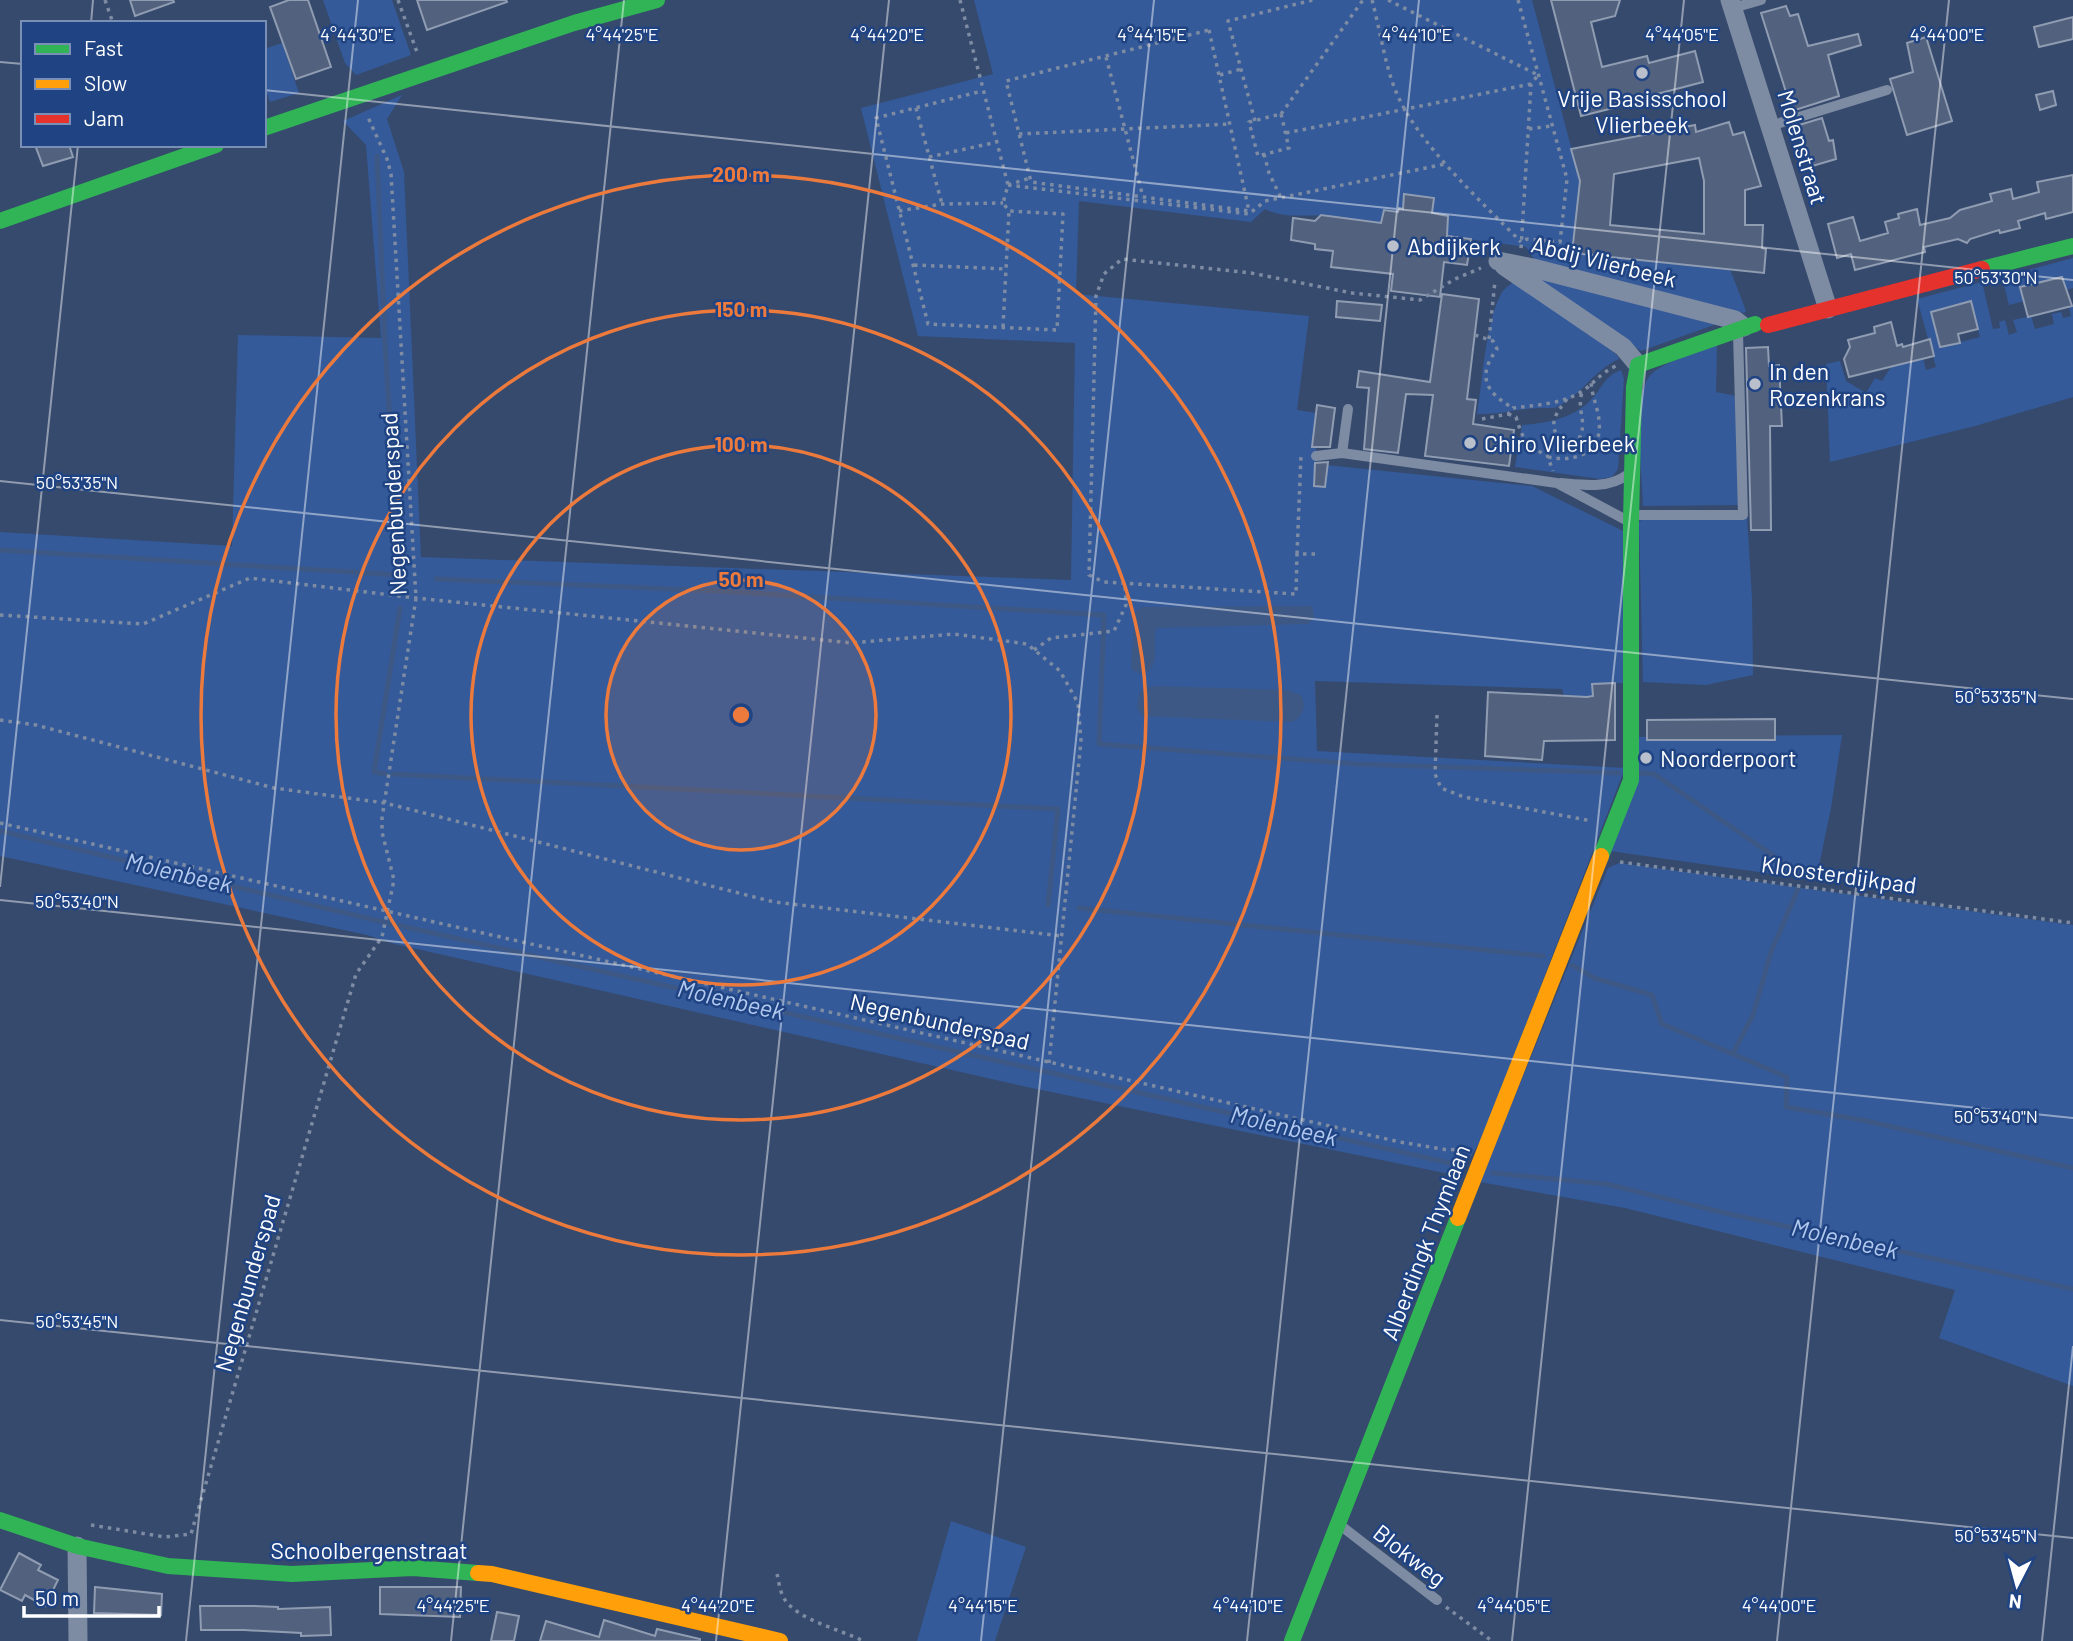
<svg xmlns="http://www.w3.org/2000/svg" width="2073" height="1641" font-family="Barlow,sans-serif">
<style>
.green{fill:#345a9a;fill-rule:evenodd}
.water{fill:#3e5885}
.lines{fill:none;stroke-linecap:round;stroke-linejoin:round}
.stream{stroke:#3e5885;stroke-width:5}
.building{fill:#52627e;stroke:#909cb1;stroke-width:2;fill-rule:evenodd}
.path{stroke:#7d8ba3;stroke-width:3.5;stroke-dasharray:3.5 5;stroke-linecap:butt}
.lane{stroke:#7d8ba3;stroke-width:10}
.street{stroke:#7d8ba3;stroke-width:19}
.fast{stroke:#30b455;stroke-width:16}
.slow{stroke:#ff9f0a;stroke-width:16}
.jam{stroke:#e5322d;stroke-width:16}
.ticks{fill:none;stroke:#fff;stroke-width:2;stroke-opacity:0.45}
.ring{fill:none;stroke:#ed7a3d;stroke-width:3.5}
.poi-dot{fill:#b9c0cc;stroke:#204483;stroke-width:2.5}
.labels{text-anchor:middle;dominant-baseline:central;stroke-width:5;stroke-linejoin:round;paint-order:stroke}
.poi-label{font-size:23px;fill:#fff;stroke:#204483;text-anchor:start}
.street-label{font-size:23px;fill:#fff;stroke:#204483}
.water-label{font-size:24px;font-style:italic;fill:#b3caf0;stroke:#204483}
.ticks-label{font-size:18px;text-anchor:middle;fill:#fff;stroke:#204483;stroke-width:5;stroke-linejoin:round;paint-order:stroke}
.centre{fill:#ed7a3d;stroke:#204483;stroke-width:3.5}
.ring-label{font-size:21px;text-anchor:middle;font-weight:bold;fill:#ed7a3d;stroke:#204483;stroke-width:5;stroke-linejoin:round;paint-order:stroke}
</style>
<rect width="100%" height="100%" fill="#364a6d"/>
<path class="green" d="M323 0H392L411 55 356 75 345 63Z
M974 0H1532L1580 181 1572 253 1730 269 1746 311 1744 313 1545 263 1534 259 1526 247 1447 236 1448 217 1432 213 1433 198 1404 194 1403 209 1398 212 1385 210 1381 223C1363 221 1344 218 1325 216 1305 214 1284 219 1265 209L1251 222 1079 201 1076 294 1309 316 1297 410 1316 413 1312 447 1316 448V464L1532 486 1623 531V683H1592V701H1566L1562 689 1315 681 1317 751 1625 768 1482 1138 1459 1176 1027 1087 395 944 367 935 0 856V532L232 546 238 335 381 338 366 145 343 121 402 95 387 119 404 172 421 557 1071 580 1075 343 918 336 861 108 993 74Z
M282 43 299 93 270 102 264 84V49Z
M2073 258V288L2065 290 2061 277 2021 287 2024 301 2009 305 2002 277Z
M1526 273 1725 321 1641 351Z
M1517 280 1616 354 1619 359C1593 371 1584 392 1559 406 1554 409 1549 408 1543 408 1520 408 1500 415 1477 414 1483 380 1485 324 1501 294 1505 287 1511 284 1517 280Z
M1982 282 1993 329 2000 328 1999 322 2005 320 2009 335 2017 332 2013 320 2031 316 2035 329 2054 324 2052 314 2061 312 2063 318 2071 316 2069 306H2073V397L1975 426 1830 462 1826 364 1840 361 1846 381 1866 393 1875 378 1882 381 1891 367 1907 363 1903 347 1922 354 1926 370 1936 367 1917 299ZM1971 301 1980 337 1942 347 1931 312Z
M1717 345 1716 392 1736 396 1739 505 1643 506C1642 477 1633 398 1649 377 1660 362 1700 352 1717 345Z
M1621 370 1624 379 1618 469 1612 477 1600 479 1515 467 1522 425C1547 423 1571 419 1590 401 1603 388 1603 377 1621 370Z
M1648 515 1747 516 1752 598 1753 675 1706 685 1643 682 1639 522Z
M1842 735 1831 808 1816 880 1610 851 1636 737Z
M1619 863 2073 925V1386L1939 1338 1955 1290 1625 1208 1480 1182 1608 868Z
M951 1521 1026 1547 995 1641H917Z"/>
<path class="water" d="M1312 606 1314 617 1308 624 1156 628C1152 642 1162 669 1142 674L1132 670 1131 666 1135 612 1142 607Z
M1157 686 1287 690 1301 695C1307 706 1303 717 1292 722L1142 716 1137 708 1139 693 1144 688Z"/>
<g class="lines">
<path class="stream" d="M377 156 385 343 400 585
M0 550 399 575
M436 579 718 591 1104 615 1099 744 1357 764 1619 773
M1640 773 1654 774 1800 874
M386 774 374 772 400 608
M393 774 1058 809 1048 905
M0 831 375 920 1463 1166
M1079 908 1543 956
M1572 965 1594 978 1652 995 1662 1024 1787 1077 1786 1107 1862 1120 2073 1168
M1733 1053 1753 1015 1771 952 1798 889
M1493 1173 1606 1184 1725 1213 2073 1289"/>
</g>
<path class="building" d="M130 0H173L174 2 135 16Z
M289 0H308L331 67 296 79 270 7Z
M417 0H506L507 2 427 30Z
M1551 0H1620L1615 16 1591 22 1602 67 1647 56 1649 63 1695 51 1703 82 1657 94 1658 97 1581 116Z
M1786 6 1790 16 1798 14 1808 46 1858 34 1861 45 1828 55 1839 96 1792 111 1761 13Z
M2073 17V39L2039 47 2034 27Z
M1926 37 1952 121 1907 135 1890 79 1913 72 1907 43Z
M2053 91 2056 105 2040 110 2036 95Z
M1822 118 1829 141 1833 140 1836 159 1809 167 1796 126Z
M1729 122 1733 135 1744 132 1761 186 1745 190V225H1763L1762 248 1766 249 1764 273 1572 253 1580 181 1571 149 1695 125 1696 132ZM1699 158 1704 181V234L1610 225 1614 174Z
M35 145H69L73 157 43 166Z
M2073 175V212L2046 219 2045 213 2018 221 2020 228 2000 233 1999 230 1970 239 1967 243 1958 239 1924 247 1925 252 1855 270 1851 254 1837 258 1828 224 1853 217 1860 241 1888 233 1885 222 1899 218 1898 214 1917 209 1920 225 1950 218 1960 210 1992 201 1990 194 2011 189 2013 199 2039 192 2037 182Z
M1404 194 1434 198 1432 213 1448 216 1447 236 1471 239 1467 265 1444 262 1440 297 1391 291 1393 274 1331 267 1333 251 1315 249V244L1291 240 1293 218 1315 221 1321 215 1381 223 1384 210 1398 212 1399 208 1403 209Z
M2062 277 2072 306 2028 317 2020 287Z
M1442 294 1479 299 1467 399 1476 400 1473 424 1514 430 1509 466 1425 456 1433 395 1406 394 1398 453 1364 449 1369 388 1357 387 1359 371 1430 382Z
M1337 301 1382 305 1380 321 1336 317Z
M1971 301 1978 329 1958 334 1960 343 1940 347 1931 312Z
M1891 322 1897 346 1902 344 1903 347 1930 339 1934 356 1849 377 1844 359 1850 347 1848 340 1875 333 1874 327Z
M1768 347 1769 366 1779 365 1782 426H1770L1771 530H1751L1746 348Z
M1317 405 1335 408 1330 447H1312Z
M1328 462 1325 487 1314 486 1315 463Z
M1615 683V740L1544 741 1542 760 1485 756 1488 692 1587 697 1593 696 1592 684Z
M1775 719V740H1647V720Z
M19 1553 41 1565 38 1570 58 1580 45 1606 25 1595 22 1601 0 1590Z
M95 1587 162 1594 161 1615 94 1613Z
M380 1587H461L460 1617 380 1614Z
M200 1606H253L278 1607V1609L330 1607 331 1635 301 1636V1633L244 1630H201Z
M497 1612 519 1616 514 1641H491Z
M604 1620 655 1636 657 1629 700 1639V1641H540L546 1621 599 1637Z"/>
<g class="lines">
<path class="path" d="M105 0 113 23
M398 0 418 55
M960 0 1008 185 1003 203 1009 211 1063 214 1057 330 928 324 876 118 982 91
M1372 0C1380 29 1385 67 1397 94 1419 145 1482 202 1521 242
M1388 0 1538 75 1531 84 1521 249
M1518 0 1567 179 1560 242 1527 239 1521 242
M1209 30 1249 211 1031 182 1006 81Z
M1106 57 1143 197
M1220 75 1241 69
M916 108 942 204
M1281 114 1363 0
M1281 114 1289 148 1258 156 1249 122Z
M1255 121 1228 21 1313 0
M1529 129 1551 126
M1286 133 1531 84
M1019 134 1230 124
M1264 154 1269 173 1281 198
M929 157 997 142
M1008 185 1249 214 1265 201 1445 164
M1008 185 1030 178
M899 211 942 204 1003 203
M914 265 1006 269
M1003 327 1009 211
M1475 335 1493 341 1497 349C1477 376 1485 392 1513 408
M1489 339 1495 281
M1567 399C1555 415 1548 423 1560 441L1569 443 1578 441C1589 421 1576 413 1582 392
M1508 414 1516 417C1522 437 1526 447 1547 455L1553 471
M1482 419 1508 414 1513 408C1537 405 1564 404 1584 390 1596 381 1602 372 1616 366
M1548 457C1579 463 1606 451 1598 414 1596 403 1592 395 1591 382
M1297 554 1301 455
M1315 554H1297L1296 594 1104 582 1089 575 1096 296 1104 274 1122 259 1251 273 1352 293 1420 300 1455 279 1481 268
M0 615 143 624 250 578 416 598 852 643 954 634 1027 644 1060 671 1078 703 1081 741 1049 1063
M1034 650 1051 638 1114 631 1126 605 1125 584
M1437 715 1435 774 1441 788 1464 797 1592 821
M0 720 36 725 274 788 385 803 774 902 1062 936
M0 823 1400 1142 1448 1150 1464 1149
M1620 862 2073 923
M91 1525 165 1537 191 1534 356 974 382 937 394 880 382 832V818L416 598 391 174 387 159 367 115
M777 1574C779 1582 780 1593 785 1600 800 1621 840 1629 863 1641
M1446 1607 1492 1641"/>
<path class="lane" d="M1733 8 1761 0
M1770 126 1887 90
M1348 409 1342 453 1557 483 1628 521
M1316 456 1342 453
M1561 483C1583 485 1608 489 1627 475
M1632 515H1743L1738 333
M1340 1525 1437 1600"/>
<path class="street" d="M1730 0 1828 309
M1498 261 1533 268 1735 320 1744 327
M1504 266 1623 347 1638 365
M77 1546 78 1641"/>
<path class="fast" d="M264 128 574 23 657 0
M0 221 216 145
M1982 269 2073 246
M1601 856 1631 780V522L1634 387 1638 365 1755 324
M0 1520 77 1546 168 1566 292 1574 413 1568 478 1573
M1292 1641 1458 1218"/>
<path class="slow" d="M1458 1218 1601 856
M478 1573 492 1574 780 1641"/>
<path class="jam" d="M1768 325 1982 269"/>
</g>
<path class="ticks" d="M91 23 93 0M0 62 23 64M264 90 2073 280M0 481 2073 699M0 887 78 145M0 900 2073 1118M0 1320 2073 1538M186 1641 358 0M451 1641 624 0M716 1641 889 0M981 1641 1154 0M1247 1641 1419 0M1512 1641 1684 0M1777 1641 1949 0M2042 1641 2073 1346"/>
<circle cx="741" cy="715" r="135" fill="#ed7a3d" fill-opacity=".12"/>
<g class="ring">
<circle cx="741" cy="715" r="135"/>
<circle cx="741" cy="715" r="270"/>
<circle cx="741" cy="715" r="405"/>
<circle cx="741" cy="715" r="540"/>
</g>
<g class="poi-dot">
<circle cx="1642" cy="73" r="7"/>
<circle cx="1393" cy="246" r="7"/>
<circle cx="1755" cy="384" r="7"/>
<circle cx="1470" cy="443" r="7"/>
<circle cx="1646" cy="758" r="7"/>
</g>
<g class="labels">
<g class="poi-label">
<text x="1642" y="98" text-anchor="middle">Vrije Basisschool<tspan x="1642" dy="26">Vlierbeek</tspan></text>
<text x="1407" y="246">Abdijkerk</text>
<text x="1769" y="371">In den<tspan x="1769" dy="26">Rozenkrans</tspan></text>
<text x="1484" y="443">Chiro Vlierbeek</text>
<text x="1660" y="758">Noorderpoort</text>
</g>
<g class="street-label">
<text transform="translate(1803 147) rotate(73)">Molenstraat</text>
<text transform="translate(1604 261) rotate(14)">Abdij Vlierbeek</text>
<text transform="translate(393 504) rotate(-93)">Negenbunderspad</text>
<text transform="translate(1839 874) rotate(8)">Kloosterdijkpad</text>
<text transform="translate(940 1021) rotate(13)">Negenbunderspad</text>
<text transform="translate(1425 1242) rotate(-69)">Alberdingk Thymlaan</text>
<text transform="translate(247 1283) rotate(-74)">Negenbunderspad</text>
<text x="369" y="1550">Schoolbergenstraat</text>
<text transform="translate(1410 1555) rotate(38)">Blokweg</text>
</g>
<g class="water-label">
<text transform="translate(179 872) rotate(13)">Molenbeek</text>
<text transform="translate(731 999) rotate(13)">Molenbeek</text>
<text transform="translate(1284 1125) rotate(13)">Molenbeek</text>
<text transform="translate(1845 1238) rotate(13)">Molenbeek</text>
</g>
</g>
<g class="ticks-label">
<text x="357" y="41">4°44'30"E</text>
<text x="622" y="41">4°44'25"E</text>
<text x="887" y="41">4°44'20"E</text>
<text x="1152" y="41">4°44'15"E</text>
<text x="1417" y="41">4°44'10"E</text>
<text x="1682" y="41">4°44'05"E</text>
<text x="1947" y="41">4°44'00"E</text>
<text x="1996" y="284">50°53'30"N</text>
<text x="77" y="489">50°53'35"N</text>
<text x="1996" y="703">50°53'35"N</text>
<text x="77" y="908">50°53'40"N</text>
<text x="1996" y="1123">50°53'40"N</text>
<text x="77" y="1328">50°53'45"N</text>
<text x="1996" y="1542">50°53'45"N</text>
<text x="453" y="1612">4°44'25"E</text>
<text x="718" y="1612">4°44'20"E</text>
<text x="983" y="1612">4°44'15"E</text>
<text x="1248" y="1612">4°44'10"E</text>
<text x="1514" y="1612">4°44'05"E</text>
<text x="1779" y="1612">4°44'00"E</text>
</g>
<circle cx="741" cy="715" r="10" class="centre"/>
<g class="ring-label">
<text x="741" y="182">200 m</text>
<text x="741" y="317">150 m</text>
<text x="741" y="452">100 m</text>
<text x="741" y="587">50 m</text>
</g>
<rect x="21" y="21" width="245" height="126" fill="#204483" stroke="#798fb5" stroke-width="2"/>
<rect x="35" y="44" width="35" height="10" fill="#30b455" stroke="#798fb5" stroke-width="2"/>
<text x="84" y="56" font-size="21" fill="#ffffff">Fast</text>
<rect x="35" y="79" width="35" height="10" fill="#ff9f0a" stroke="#798fb5" stroke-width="2"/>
<text x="84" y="91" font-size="21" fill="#ffffff">Slow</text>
<rect x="35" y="114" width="35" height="10" fill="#e5322d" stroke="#798fb5" stroke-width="2"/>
<text x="84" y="126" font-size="21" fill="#ffffff">Jam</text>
<g transform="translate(2017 1585) rotate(186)" stroke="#204483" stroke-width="5" paint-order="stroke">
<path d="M0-5L12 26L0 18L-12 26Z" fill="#ffffff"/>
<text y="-10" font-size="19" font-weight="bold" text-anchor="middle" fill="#ffffff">N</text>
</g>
<path d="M24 1606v10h135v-10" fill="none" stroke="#ffffff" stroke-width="3.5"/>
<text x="35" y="1606" font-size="21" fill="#ffffff" stroke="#204483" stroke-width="5" paint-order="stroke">50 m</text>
</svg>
